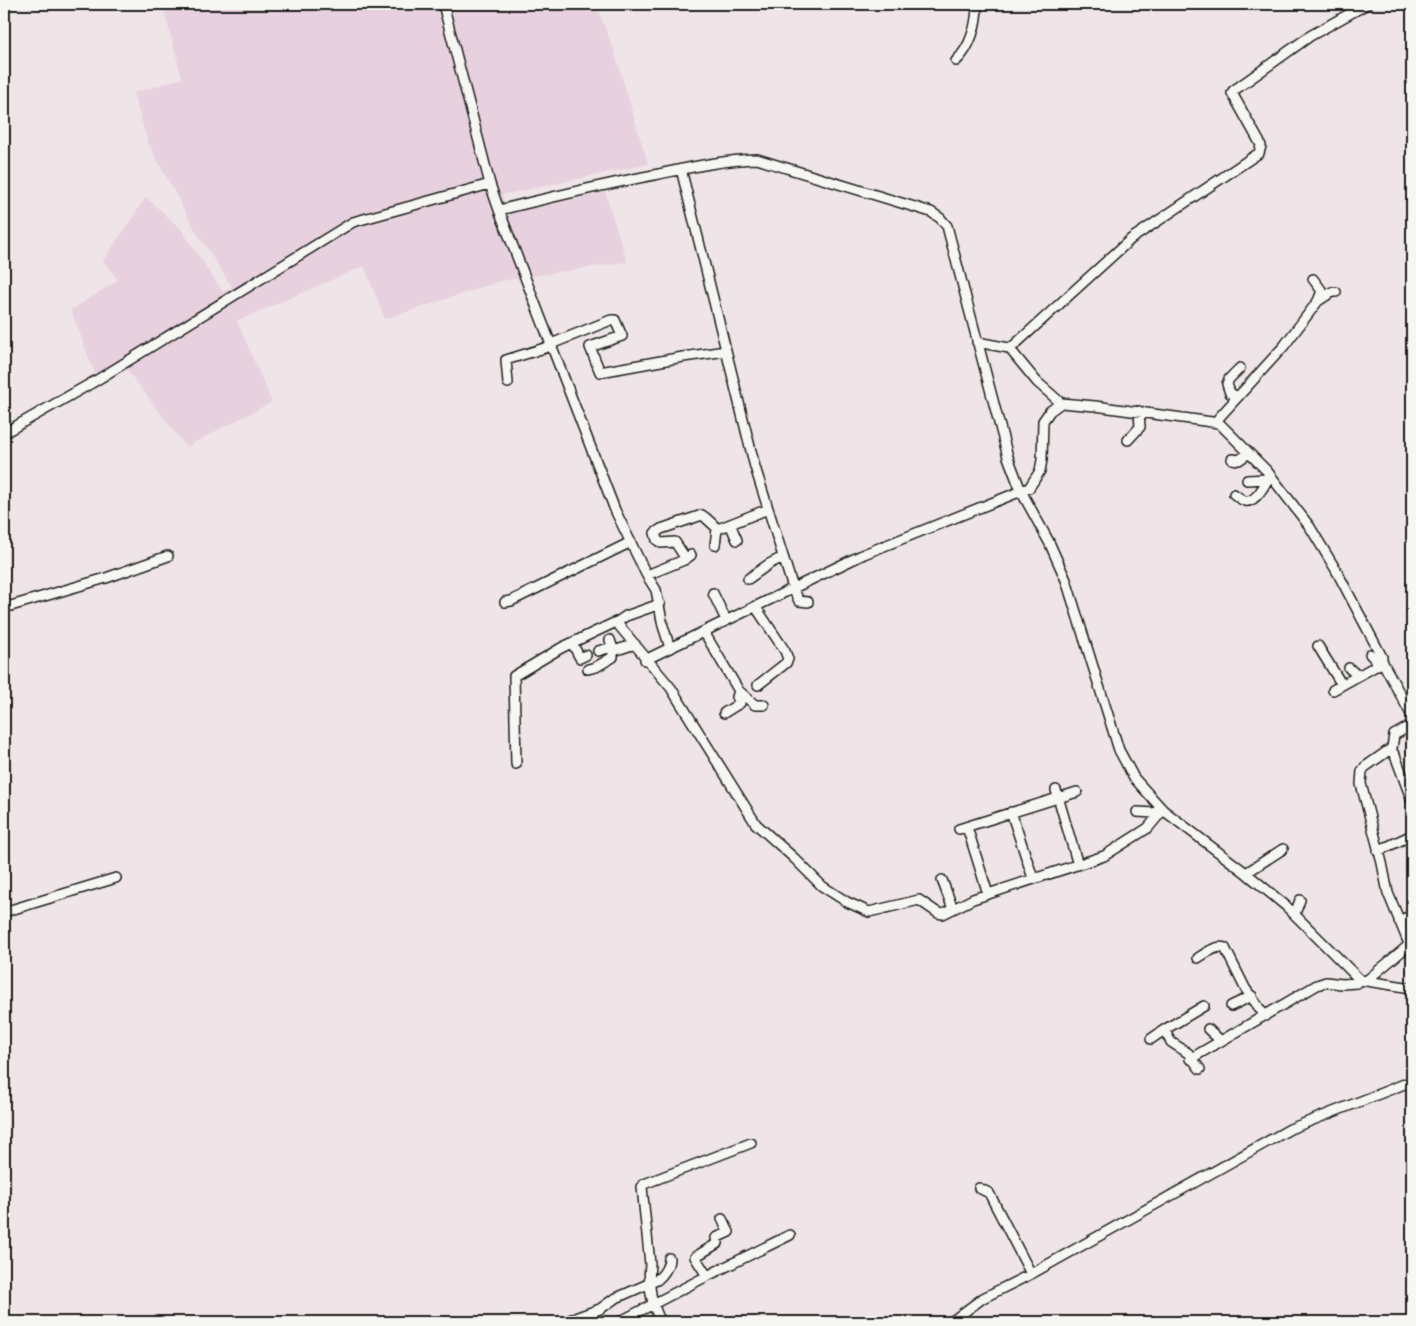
<svg xmlns="http://www.w3.org/2000/svg" width="1416" height="1326" font-family="'Patrick Hand',sans-serif">
<style>
.built{fill:#e7d1de}
.lines{fill:none;stroke-linecap:round;stroke-linejoin:round}
.minor-casing{stroke:#1c1c1c;stroke-width:12}
.minor{stroke:#f6f6f2;stroke-width:9}
</style>
<rect width="100%" height="100%" fill="#efe5e9"/>
<filter id="ink" filterUnits="userSpaceOnUse"><feTurbulence type="fractalNoise" baseFrequency=".02" numOctaves="2"/><feDisplacementMap in="SourceGraphic" scale="10" xChannelSelector="R" yChannelSelector="G"/><feConvolveMatrix kernelMatrix="1 2 1 2 8 2 1 2 1" color-interpolation-filters="sRGB"/></filter>
<g filter="url(#ink)">
<path class="built" d="M162 4H596L615 53 648 164 502 195 508 213 605 192 627 262 501 281 385 319 364 266 237 321 272 402 186 447 121 362 96 377 71 310 118 280 103 261 146 197 181 229 223 292 232 287 195 230 148 143 133 93 182 78Z"/>
<g class="lines">
<defs>
<path id="minor" d="M443 4 490 184
M956 61C971 47 977 24 977 4
M681 169 755 467 793 588 799 601 808 602
M499 210 615 510 646 574 656 590 663 626 670 648
M1318 301 1332 292H1336
M977 342 1009 348 1037 382 1061 403 1095 406 1219 423 1267 471 1310 527 1336 570 1382 657V661L1412 716
M551 344 611 320H615L622 336 590 347 600 372 683 357 726 351
M1010 349 1131 239 1259 153 1261 146 1260 143 1232 93 1233 91 1310 36 1367 4
M508 383 506 360 551 346
M1237 397 1230 393 1227 384 1229 379 1240 368
M1215 422 1284 346 1318 301 1322 291 1313 279
M4 433 97 380 353 222 490 184 499 210C552 197 605 184 659 174 692 167 723 160 757 159L931 212 940 218 947 226 1008 457 1021 491 1049 542 1066 580 1119 750 1134 778 1163 810 1246 873 1286 906 1360 980 1412 988
M1128 440 1140 427 1139 411
M1232 459 1239 460 1249 453
M1247 480 1268 479
M1234 494C1237 496 1241 500 1245 501 1256 503 1266 483 1270 475
M730 524 737 540
M715 545 717 529
M686 559 675 542 661 543 657 540 655 533 661 529 702 515 706 518 718 529 768 509
M647 575 684 560 691 555
M748 579 769 564 783 557
M713 593 726 620
M505 602 511 601 631 542
M755 606 785 651 788 659 786 663 758 685
M4 608 106 578 168 556
M617 622 626 616 660 604
M704 632 739 691 737 697 740 703 724 713
M572 643 580 658 586 655
M1318 646 1342 685
M598 651 609 648 617 650 635 644
M1370 654 1379 664
M645 660 864 554 1029 488 1040 471 1042 460 1043 421 1050 411 1061 403
M1349 668 1358 676
M588 669 596 667 613 657V649L610 640
M1333 690 1383 662
M739 691 755 705H764
M1412 725 1394 735 1392 748 1365 767 1362 771 1361 784 1382 863 1388 893 1412 951
M1391 749 1396 758 1412 801
M516 764 514 676 561 648 616 622 671 688 756 824 794 858 822 886 847 902 869 912 919 900 938 913 943 914 973 899 1104 856 1148 828 1163 810
M1056 790 1078 865
M1011 812 1033 878
M1137 812 1155 813 1160 808
M967 827 988 894
M959 829 1077 792
M1378 851 1412 835
M1246 873 1283 849
M942 880 953 909
M4 912 116 878
M1295 914 1300 900
M1399 921 1412 915
M1198 958C1206 953 1216 945 1225 948L1245 988 1265 1016
M1366 981 1409 945
M1231 1006 1252 996
M1208 1029 1221 1041
M1151 1039 1164 1030
M1190 1059 1317 985 1326 982 1342 984 1357 983 1360 980
M1200 1069 1188 1053 1171 1042 1164 1030 1204 1006
M979 1188 989 1193 1031 1274
M707 1276 695 1257 718 1243 716 1238 729 1232 722 1219
M564 1322 600 1309 614 1299 657 1280C664 1274 669 1267 669 1258
M619 1322 707 1276 790 1235
M661 1322C651 1303 648 1286 650 1264L642 1187 644 1184 751 1143
M737 1322H738
M951 1322 983 1298 1031 1274 1290 1129 1412 1081"/>
</defs>
<use href="#minor" class="minor-casing"/>
<use href="#minor" class="minor"/>
</g>
</g>
<rect width="1416" height="1326" fill="none" stroke="#f6f6f2" stroke-width="20"/>
<rect x="10" y="10" width="1396" height="1306" fill="none" stroke="#1c1c1c" stroke-width="2" filter="url(#ink)"/>
</svg>
